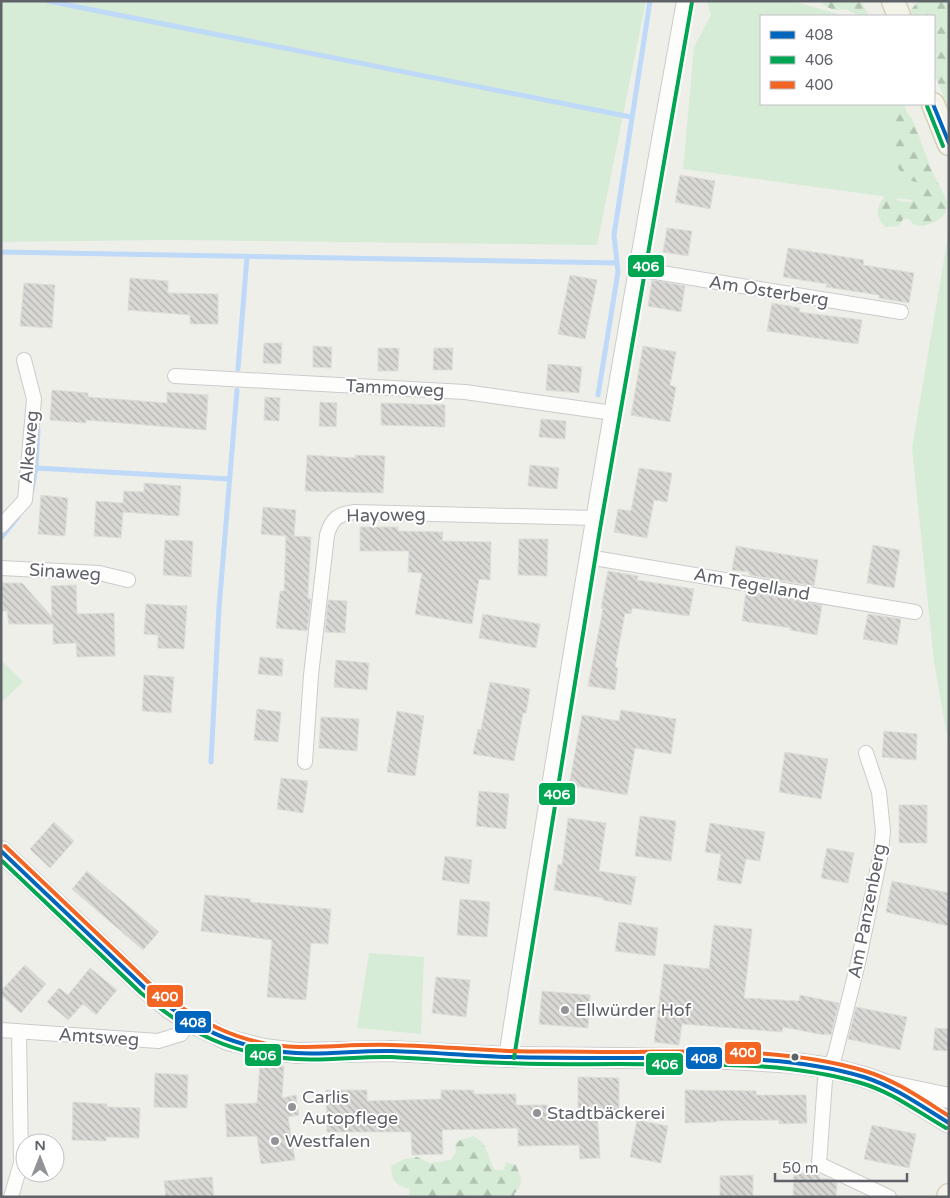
<svg xmlns="http://www.w3.org/2000/svg" width="950" height="1198" font-family="'Varela Round',sans-serif">
<style>
.green{fill:#d7ecd7}
.forest{fill:url(#forest-firs)}
.lines{fill:none;stroke-linecap:round;stroke-linejoin:round}
.stream{stroke:#bfd9f9;stroke-width:5}
.building{fill:url(#building-back-hatch);stroke:#deded9}
.minor-casing{stroke:#cbcbcb;stroke-width:16}
.tertiary-casing{stroke:#cbcbcb;stroke-width:20}
.secondary-casing{stroke:#ccc;stroke-width:22}
.primary-casing{stroke:#d7d2b7;stroke-width:25}
.minor{stroke:#fdfdfc;stroke-width:14}
.tertiary{stroke:#fdfdfc;stroke-width:18}
.secondary{stroke:#fdfdfc;stroke-width:20}
.primary{stroke:#f4f3e9;stroke-width:22}
.bus-1-casing{stroke:#fff;stroke-width:8}
.bus-2-casing{stroke:#fff;stroke-width:8}
.bus-3-casing{stroke:#fff;stroke-width:8}
.bus-1{stroke:#0065bd;stroke-width:4}
.bus-2{stroke:#00a651;stroke-width:4}
.bus-3{stroke:#f26522;stroke-width:4}
.poi-dot{fill:#919396;stroke:#fff;stroke-width:2}
.bus-dot{fill:#5f6268;stroke:#fff;stroke-width:2}
.labels{text-anchor:middle;dominant-baseline:central;stroke-width:4;stroke-linejoin:round;paint-order:stroke}
.street-label{font-size:18px;fill:#5f6268;stroke:#fff}
.poi-label{font-size:18px;fill:#5f6268;stroke:#fff;text-anchor:start}
.line-badge{stroke:#fff;stroke-width:2}
.badge-label{font-size:14px;text-anchor:middle;font-weight:bold;fill:#fff}
</style>
<defs>
<pattern id="forest-firs" width="22" height="20" patternUnits="userSpaceOnUse" patternTransform="scale(1.25)"><rect width="22" height="20" fill="#d7ecd7"/><path d="M5 1l3.5 6h-7zM16 11l3.5 6h-7z" fill="#b2c3b2"/></pattern>
<pattern id="building-back-hatch" width="6" height="6" patternUnits="userSpaceOnUse" patternTransform="scale(1.25)"><rect width="6" height="6" fill="#d9d8d5"/><path d="M-1 5l2 2M0 0l6 6M5-1l2 2" fill="none" stroke="#b3b3b1"/></pattern>
</defs>
<rect width="100%" height="100%" fill="#efefea"/>
<path class="green" d="M1 1H646L597 245 168 240 1 242Z
M707 1H793L845 16H761V104H904L940 204 683 169 694 47 711 15Z
M949 230V748L934 662 912 448Z
M1 660 23 682 1 703Z
M369 953 424 957 421 1034 357 1028Z"/>
<path class="forest" d="M820 1H860L866 9 868 15 859 16 846 9C835 12 828 9 820 1Z
M918 1 949 2V109L934 73V16H909L908 14Z
M894 111 907 113 912 118 932 171 948 203 945 214 937 221 924 226 914 225 909 219H903L899 226 885 227C874 214 876 207 886 195L894 196 899 201 911 202 921 191 929 187 927 182C923 182 916 183 912 181 898 176 891 154 891 141 892 135 894 131 893 125L886 121 890 112Z
M473 1136C488 1142 487 1157 495 1170H503L506 1162 516 1165C521 1178 525 1182 514 1194L515 1197H409L410 1189C395 1185 392 1181 391 1166L404 1159 417 1157 430 1163 450 1160 456 1152 455 1143 461 1140Z"/>
<g class="lines">
<path class="stream" d="M48 1 631 117
M1 252 617 263
M238 369 247 257
M598 395 618 272 614 235 650 1
M36 468 230 479
M32 490 36 468 38 429
M1 538 18 517
M211 762 219 608 237 390"/>
</g>
<path class="building" d="M680 175 715 181 710 209 675 202Z
M667 228 692 231 688 256 663 252Z
M788 248 864 260 863 265 914 273 909 303 879 298V295L826 287 827 284 783 277Z
M570 275 597 280 585 339 558 334Z
M130 278 168 281V293L218 294V324H190V315L128 310Z
M652 280 685 286 681 312 648 306Z
M24 283 55 285 52 328 20 326Z
M772 303 800 308 799 312 862 320 858 344 767 331Z
M264 343H282L281 364 263 363Z
M313 346 332 347 331 368 313 367Z
M643 346 676 352 670 385 676 387 670 422 631 415Z
M378 348H399L398 371H378Z
M434 348H453L452 370H433Z
M548 364 582 367 579 393 546 390Z
M52 390 88 393V397L167 403V392L208 395 206 430 86 420V423L50 420Z
M265 397 280 398 279 421 264 420Z
M320 402 337 403 336 427 319 426Z
M381 403 445 405V427L381 425Z
M541 419 566 421 565 439 539 437Z
M307 455 355 458V455L385 456 383 493 305 491Z
M530 465 559 468 557 489 528 486Z
M639 468 672 473 667 502 654 500 647 538 614 532 618 509 631 511Z
M144 483 181 486 179 516 123 512 121 538 94 536 96 501 123 503 124 491 144 492Z
M41 495 68 498 65 536 38 534Z
M263 507 296 510 294 536 311 537 308 594V598L311 599 307 631 276 628 280 591H284L286 536 261 534Z
M360 527H398V531L443 532 442 541 491 542 490 580 479 579 472 624 415 614 422 573 408 572 409 551H360Z
M519 539H548L547 576 518 575Z
M165 540 193 541 191 577 163 575Z
M873 545 900 550 894 588 867 583Z
M736 546 818 560 814 586 749 575V572L732 570Z
M608 571 638 576 637 580 694 589 689 616 632 608 631 614 625 613 615 667 618 668 615 690 588 686 603 609 601 608Z
M1 583H22L52 617 51 586 76 585 77 614 114 613 115 656 77 657 76 643 53 644V624H9L7 611H1Z
M746 592 822 605 817 635 790 630 791 628 742 621Z
M328 600 347 601 345 633 325 632Z
M146 604 187 606 184 649 158 648V635L144 634Z
M483 614 540 624 536 648 479 638Z
M868 614 901 619 897 645 863 639Z
M260 657 283 659 282 676 258 674Z
M336 660 369 663 367 690 334 687Z
M144 675 174 677 171 713 142 711Z
M490 682 530 689 526 713H523L514 761 473 754 478 729 481 730Z
M257 709 281 712 278 742 254 740Z
M621 710 676 719 671 754 635 748 627 795 569 785 582 715 619 721Z
M397 711 424 716 415 776 387 772Z
M321 717 359 719 357 751 319 748Z
M884 731 917 734 916 760 882 757Z
M785 752 828 759 821 799 779 792Z
M281 778 308 781 303 813 277 809Z
M479 791 509 794 506 829 476 826Z
M899 805H927V843H899Z
M640 816 676 821 671 861 635 856Z
M568 818 606 823 599 871 636 877 631 905 603 900V898L554 890 558 864 562 865Z
M54 822 74 841 50 868 30 849Z
M710 823 765 832 760 861 746 859 741 884 717 880 721 854 705 852Z
M827 848 854 853 848 883 821 878Z
M445 856 472 860 469 884 442 880Z
M87 871 159 932 143 950 72 889Z
M892 881 949 893V926L886 912Z
M205 895 251 899 250 902 331 909 328 944 311 943 306 1000 267 997 272 940 201 931Z
M460 899 490 902 487 937 457 935Z
M619 922 658 928 655 956 615 951Z
M714 925 752 929 744 998 799 1001 800 995 839 1003 831 1035 824 1034V1035L783 1027 782 1032 682 1024 679 1045 654 1042 664 964 709 969Z
M25 965 46 984 21 1013 1 995V991Z
M90 968 117 990 96 1015 83 1004 68 1020 47 1002 59 988 68 995Z
M436 977 470 980 466 1017 432 1013Z
M542 991 590 995 588 1028 539 1024Z
M856 1007 907 1017 900 1050 848 1039Z
M935 1028 949 1029V1051L933 1050Z
M260 1064 284 1066 282 1098 296 1095 299 1115 288 1117 295 1160 261 1164 257 1136 227 1137 225 1104 257 1103Z
M155 1073 188 1075 187 1108 154 1107Z
M578 1077 619 1078V1110H597L600 1158 580 1159 579 1145 518 1146V1128L442 1130 443 1154 412 1155 411 1132H327L326 1090H367V1101L441 1099V1090H474V1094H516V1105H548V1120L578 1119Z
M685 1090 756 1091V1095H806L807 1123 779 1124V1120L716 1121V1122L685 1123Z
M73 1102 107 1104V1107L140 1108 139 1138 106 1137V1141L72 1140Z
M637 1120 668 1126 661 1163 630 1157Z
M872 1125 916 1134 909 1168 864 1159Z
M794 1173 819 1175V1178L830 1179 837 1182 836 1197H793Z
M753 1175V1197H720V1176Z
M212 1177 214 1197H166L164 1181Z"/>
<g class="lines">
<defs>
<path id="minor" d="M637 269 901 312
M175 376 465 392 613 413
M1 526 25 500 34 399 24 360
M588 557 915 612
M1 568 99 573 128 580
M866 753 879 792 883 831 881 853 858 963 835 1055 825 1080 819 1164 889 1197
M305 762 311 675 327 535C332 518 338 514 355 512L594 518
M1 1030 158 1041 181 1034 190 1022
M11 1197 21 1163 19 1031"/>
<path id="tertiary" d="M508 1057C563 704 622 352 686 1"/>
<path id="secondary" d="M1 851 145 988 169 1008 190 1022 228 1040 264 1049 297 1053 390 1051 508 1057 730 1059 795 1063 830 1068 864 1077 887 1085 949 1098
M897 1091 949 1123"/>
<path id="primary" d="M893 1 899 16
M933 104 949 144
M948 1197 949 1195"/>
</defs>
<use href="#minor" class="minor-casing"/>
<use href="#tertiary" class="tertiary-casing"/>
<use href="#secondary" class="secondary-casing"/>
<use href="#primary" class="primary-casing"/>
<use href="#minor" class="minor"/>
<use href="#tertiary" class="tertiary"/>
<use href="#secondary" class="secondary"/>
<use href="#primary" class="primary"/>
<defs>
<path id="bus-1" d="M933 104 949 143
M1 851 145 988C192 1027 234 1049 296 1053 328 1055 360 1050 392 1051 431 1052 470 1056 510 1057 546 1058 582 1058 619 1058 700 1059 786 1053 864 1077 895 1087 921 1106 949 1123"/>
<path id="bus-2" d="M927 106 943 146
M1 860 141 993C188 1033 232 1055 296 1059 328 1061 360 1056 392 1057 430 1059 468 1062 506 1063 543 1065 581 1064 619 1064 699 1065 783 1060 861 1083 892 1092 918 1112 946 1128
M514 1058 600 529 692 2"/>
<path id="bus-3" d="M5 846 149 983C194 1020 240 1046 299 1047 330 1047 361 1044 391 1045 430 1046 469 1049 508 1051 540 1052 572 1051 604 1052 690 1052 781 1046 865 1071 895 1080 922 1099 949 1116"/>
</defs>
<use href="#bus-1" class="bus-1-casing"/>
<use href="#bus-2" class="bus-2-casing"/>
<use href="#bus-3" class="bus-3-casing"/>
<use href="#bus-1" class="bus-1"/>
<use href="#bus-2" class="bus-2"/>
<use href="#bus-3" class="bus-3"/>
</g>
<g class="poi-dot">
<circle cx="565" cy="1010" r="5"/>
<circle cx="292" cy="1107" r="5"/>
<circle cx="537" cy="1113" r="5"/>
<circle cx="275" cy="1141" r="5"/>
</g>
<circle class="bus-dot" cx="795" cy="1057" r="4.5"/>
<g class="labels">
<g class="street-label">
<text transform="translate(769 291) rotate(9)">Am Osterberg</text>
<text transform="translate(395 388) rotate(3)">Tammoweg</text>
<text transform="translate(29 447) rotate(-85)">Alkeweg</text>
<text transform="translate(386 515) rotate(-1)">Hayoweg</text>
<text transform="translate(65 572) rotate(4)">Sinaweg</text>
<text transform="translate(752 584) rotate(10)">Am Tegelland</text>
<text transform="translate(867 911) rotate(-79)">Am Panzenberg</text>
<text transform="translate(99 1037) rotate(4)">Amtsweg</text>
</g>
<g class="poi-label">
<text x="575" y="1010">Ellwürder Hof</text>
<text x="302" y="1097">Carlis<tspan x="302" dy="21">Autopflege</tspan></text>
<text x="547" y="1113">Stadtbäckerei</text>
<text x="285" y="1141">Westfalen</text>
</g>
</g>
<g class="line-badge">
<rect x="627" y="254" width="38" height="24" rx="5" fill="#00a651"/>
<rect x="538" y="782" width="38" height="24" rx="5" fill="#00a651"/>
<rect x="146" y="984" width="38" height="24" rx="5" fill="#f26522"/>
<rect x="174" y="1010" width="38" height="24" rx="5" fill="#0065bd"/>
<rect x="724" y="1041" width="38" height="24" rx="5" fill="#f26522"/>
<rect x="244" y="1043" width="38" height="24" rx="5" fill="#00a651"/>
<rect x="685" y="1046" width="38" height="24" rx="5" fill="#0065bd"/>
<rect x="645" y="1052" width="39" height="24" rx="5" fill="#00a651"/>
</g>
<g class="badge-label">
<text x="646" y="271">406</text>
<text x="557" y="799">406</text>
<text x="165" y="1001">400</text>
<text x="193" y="1027">408</text>
<text x="743" y="1057">400</text>
<text x="263" y="1060">406</text>
<text x="704" y="1063">408</text>
<text x="665" y="1069">406</text>
</g>
<rect width="950" height="1198" fill="none" stroke="#5f6268" stroke-width="5"/>
<rect x="760" y="15" width="175" height="90" fill="#ffffff" stroke="#bfc0c3"/>
<rect x="770" y="31" width="25" height="8" fill="#0065bd" stroke="#bfc0c3"/>
<text x="805" y="40" font-size="15" fill="#5f6268">408</text>
<rect x="770" y="56" width="25" height="8" fill="#00a651" stroke="#bfc0c3"/>
<text x="805" y="65" font-size="15" fill="#5f6268">406</text>
<rect x="770" y="81" width="25" height="8" fill="#f26522" stroke="#bfc0c3"/>
<text x="805" y="90" font-size="15" fill="#5f6268">400</text>
<g transform="translate(40 1158)"><circle r="24" fill="#ffffff" stroke="#bfc0c3"/>
<path d="M0-4L9 19L0 12L-9 19Z" fill="#919396"/>
<text y="-8" font-size="14" font-weight="bold" text-anchor="middle" fill="#5f6268">N</text>
</g>
<path d="M775 1173v8h132v-8" fill="none" stroke="#5f6268" stroke-width="2.5"/>
<text x="782" y="1173" font-size="15" fill="#5f6268" stroke="#ffffff" stroke-width="4" paint-order="stroke">50 m</text>
</svg>
